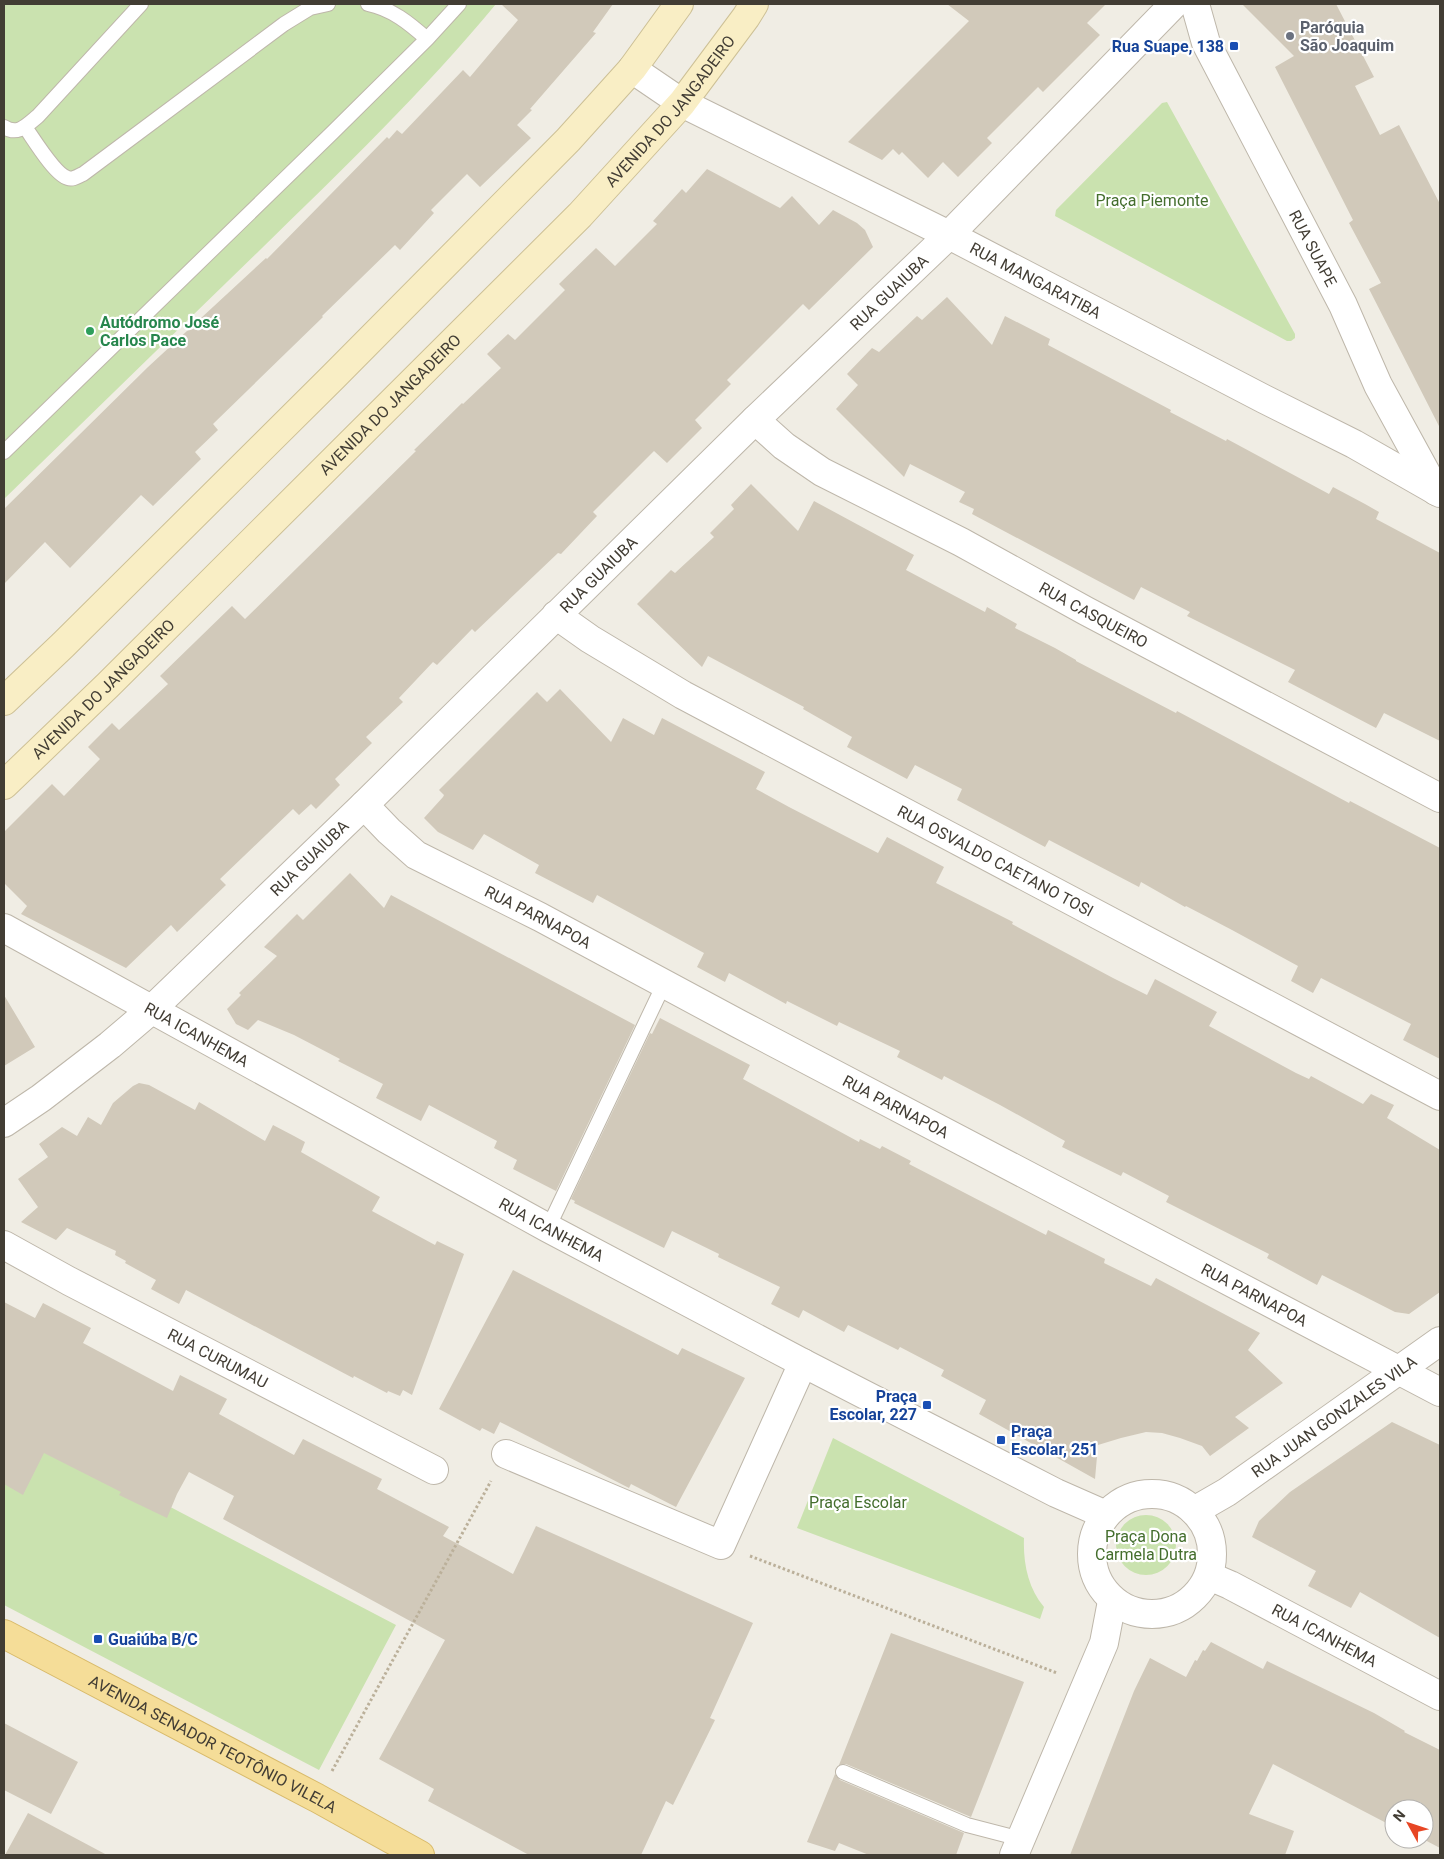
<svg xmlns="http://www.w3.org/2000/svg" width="1444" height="1859" font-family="Roboto,sans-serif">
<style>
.green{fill:#cae2af}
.building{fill:#d1c9ba}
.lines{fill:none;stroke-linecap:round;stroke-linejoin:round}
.lane-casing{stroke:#beb7aa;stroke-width:16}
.street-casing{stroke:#beb7aa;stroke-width:30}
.secondary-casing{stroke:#cdc096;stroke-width:30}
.primary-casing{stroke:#d8ba6a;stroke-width:30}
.path{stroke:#bbb09a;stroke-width:3;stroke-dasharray:2.5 2.5;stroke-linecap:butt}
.lane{stroke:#fff;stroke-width:14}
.street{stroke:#fff;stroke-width:28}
.secondary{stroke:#f9eec5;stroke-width:28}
.primary{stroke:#f5dd98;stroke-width:28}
.worship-dot{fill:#6b7280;stroke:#fff;stroke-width:2}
.transit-dot{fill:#1a4fb4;stroke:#fff;stroke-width:2}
.leisure-dot{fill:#2e9e5b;stroke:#fff;stroke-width:2}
.labels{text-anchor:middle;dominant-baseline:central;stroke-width:4.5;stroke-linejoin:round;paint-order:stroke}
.worship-label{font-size:16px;font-weight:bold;fill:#5b616d;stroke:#fff;text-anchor:start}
.transit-label{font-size:16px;font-weight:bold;fill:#164399;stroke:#fff;text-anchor:end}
.street-label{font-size:16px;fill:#423d34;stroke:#fff}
.park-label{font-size:16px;fill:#446e2d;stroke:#fff}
.leisure-label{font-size:16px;font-weight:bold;fill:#27864d;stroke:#fff;text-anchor:start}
</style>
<rect width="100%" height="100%" fill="#f0ede4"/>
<path class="green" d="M4 4H496C424 91 342 170 261 249 175 332 90 416 4 499Z
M1167 102 1295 334V338L1291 341H1287L1055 216 1056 210 1162 103Z
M25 1431 396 1625 319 1770 4 1605V1471Z
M833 1438 1024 1538C1023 1563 1028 1588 1044 1607L1040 1619 797 1528Z
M1116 1545a30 30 0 1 1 60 0a30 30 0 1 1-60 0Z"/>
<path class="building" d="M501 4H613L593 32 596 33 530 109 532 110 517 125 531 138 480 187 467 174 431 210 434 213 400 250 395 245 322 316 323 317 213 424 218 430 195 452 201 459 153 506 141 495 70 568 45 542 4 584V509L148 367 266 258 267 259 387 137 389 139 397 130 402 134 463 70 470 77 518 20Z
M947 4H1106L1087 23 1100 35 1043 92 1038 87 987 138 992 143 958 177 943 162 928 178 902 152 899 155 893 149 882 160 848 142 969 21Z
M1242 4H1336L1374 77 1355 86 1380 135 1399 125 1440 204V428L1369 289 1381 283 1349 223 1353 220 1275 67 1294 56Z
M707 169 780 208 792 196 819 225 833 210 857 223 865 230 873 247 809 310 803 304 727 380 731 384 695 420 702 428 667 463 654 451 593 512 597 516 561 554 558 553 475 632 472 629 437 665 433 662 399 698 403 702 366 737 372 743 335 779 340 785 316 809 311 804 299 815 293 809 220 879 226 885 177 932 171 925 126 968 21 914 27 906 4 883V832L52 784 64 796 100 759 88 747 112 723 119 730 168 684 160 676 232 606 245 619 416 451 414 450 462 403 463 404 501 368 487 354 508 334 515 340 565 290 559 284 596 248 615 266 657 224 653 221 682 189 686 193Z
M947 297 992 345 1005 316 1050 339 1048 345 1171 410 1170 412 1226 441 1227 439 1329 494 1333 487 1365 504 1379 512 1376 519 1440 553V741L1384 713 1376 728 1288 682 1295 670 1187 616 1190 612 1141 587 1134 600 972 514 974 509 959 502 965 492 910 464 904 477 836 409 858 385 847 374 872 348 879 352 917 316 922 320Z
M751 484 798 531 814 501 914 555 906 570 985 612 987 607 1017 624 1015 628 1055 648 1076 660V661L1176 713 1177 711 1349 803 1350 801 1440 848V1059L1403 1040 1411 1024 1321 978 1313 993 1291 981 1298 966 1232 930 1186 906 1185 907 1141 882 1139 887 1049 840 1045 847 957 800 962 789 915 765 907 779 847 747 852 737 803 709 804 707 708 656 702 667 637 604 671 570 675 573 714 537 710 533 734 509 731 505Z
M560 689 611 742 623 718 654 735 662 718 765 772 756 789 789 807 878 853 887 837 944 867 936 883 1013 922 1012 924 1113 978 1147 995 1155 979 1217 1012 1209 1026 1296 1073 1309 1079 1311 1076 1363 1104 1371 1094 1394 1105 1387 1118 1440 1150V1292L1409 1314 1395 1312 1322 1275 1317 1285 1267 1258 1269 1254 1166 1202 1169 1196 1123 1172 1121 1176 1062 1147 1065 1141 1000 1105 944 1076 942 1080 897 1057 900 1051 839 1022 837 1026 787 1001 786 1004 729 973 725 982 697 967 704 953 597 895 593 903 535 873 539 865 484 834 473 850 438 832 424 818 443 797 444 795 439 790 537 692 547 702Z
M350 873 384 908 391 895 635 1025 556 1191 513 1169 517 1160 494 1148 497 1141 429 1105 421 1121 376 1098 383 1084 338 1061 340 1059 294 1035 258 1020 248 1030 236 1024 227 1009 241 995 239 993 277 956 264 947 297 914 303 920Z
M4 995 35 1047 4 1066Z
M660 1018 750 1065 743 1079 859 1142 860 1139 880 1149 882 1146 911 1161 909 1164 1046 1235 1048 1230 1105 1259 1104 1263 1151 1286 1156 1278 1260 1333 1248 1350 1283 1383 1235 1417 1249 1428 1210 1456 1202 1446 1180 1438 1162 1433 1146 1432 1121 1438 1098 1445 1095 1479 979 1414 986 1400 941 1376 944 1370 900 1347 898 1350 848 1325 844 1332 803 1310 799 1318 771 1304 780 1287 718 1257 719 1254 672 1231 664 1248 574 1203 575 1201 571 1199 650 1033 652 1034Z
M139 1083 149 1085 195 1110 199 1102 265 1141 273 1125 294 1136 305 1142 301 1152 380 1197 372 1211 435 1245 437 1241 464 1254 412 1395 403 1390 400 1396 388 1391 387 1393 354 1376 353 1378 186 1290 179 1304 151 1289 156 1280 125 1263 126 1261 115 1255 116 1251 67 1228 56 1240 21 1222 38 1207 18 1179 48 1157 39 1144 62 1127 77 1136 88 1117 101 1125 113 1103 133 1086Z
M513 1270 678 1355 682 1348 745 1378 676 1507 631 1484 629 1488 500 1422 494 1434 482 1428 480 1431 439 1409Z
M4 1302 35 1318 43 1303 91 1328 83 1343 173 1391 180 1375 227 1399 219 1414 294 1455 303 1439 382 1479 377 1489 449 1527 443 1536 513 1574 536 1526 753 1623 710 1718 715 1720 673 1805 666 1801 641 1855H529L428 1801 434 1789 379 1759 445 1640 223 1519 234 1496 189 1472 177 1494 167 1518 119 1495 121 1492 44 1453 23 1495 4 1484Z
M1392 1422 1440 1445V1638L1360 1592 1351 1608 1308 1586 1316 1571 1252 1537 1259 1521 1290 1492Z
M891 1633 1024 1682 971 1817 846 1764 839 1765Z
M1211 1642 1263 1669 1267 1661 1374 1713 1405 1731 1404 1732 1440 1750V1848L1423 1839 1424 1809H1394V1827L1273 1764 1249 1814 1294 1831 1285 1855H1070L1134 1691 1150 1658 1186 1677 1195 1660 1197 1661 1203 1650 1205 1651Z
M4 1723 78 1762 51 1814 4 1790Z
M835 1774 840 1780 964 1833 956 1855H869L839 1843 835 1851 807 1842Z
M28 1813 107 1855H5Z"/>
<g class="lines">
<defs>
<path id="lane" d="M368 4C392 9 409 23 427 39
M4 127C18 136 27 125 38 116L141 4
M25 127C33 138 55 175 68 178 73 180 78 176 83 174L284 24 310 8 328 4
M4 452 333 132 427 39 459 4
M548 1228 664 984
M843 1772 967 1825 1021 1839"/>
<g id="street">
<path id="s1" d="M1195 4 1206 43 1343 305 1378 385 1436 491"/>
<path id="s2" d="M632 69 682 103 949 235 1264 399 1354 444 1440 493"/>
<path id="s3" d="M755 420 784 446 822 472 961 542 1086 611 1440 798"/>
<path id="s4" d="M556 615 590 639 683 695 1440 1096"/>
<path id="s5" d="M364 805 389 831 416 855 540 917 739 1024 1440 1392"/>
<path id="s6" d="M4 928 548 1228 803 1363 1056 1493 1106 1515"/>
<path id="s7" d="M4 1123 41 1098 110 1045 151 1010 364 805 755 420 949 235 1174 4"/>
<path id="s8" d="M4 1245 69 1281 434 1470"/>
<path d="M506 1454 721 1545 803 1363"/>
<circle cx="1152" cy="1554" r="60"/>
<path id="s9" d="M1194 1511 1227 1492 1440 1341"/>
<path id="s10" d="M1209 1576 1230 1585 1440 1696"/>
<path d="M1014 1855 1104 1643 1112 1601"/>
</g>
<g id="secondary">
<path d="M4 701 63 645 334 376 568 140 632 69 679 4"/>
<path id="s11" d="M4 785 108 685 580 215 682 103 746 17 754 4"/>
</g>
<g id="primary">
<path id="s12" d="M4 1634 317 1798 420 1855"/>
</g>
</defs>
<use href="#lane" class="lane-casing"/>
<use href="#street" class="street-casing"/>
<use href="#secondary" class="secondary-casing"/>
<use href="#primary" class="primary-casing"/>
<path class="path" d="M750 1556 1057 1673
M332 1771 491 1481"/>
<use href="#lane" class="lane"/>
<use href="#street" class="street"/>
<use href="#secondary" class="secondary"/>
<use href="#primary" class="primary"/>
</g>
<circle class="worship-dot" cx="1290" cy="36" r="5"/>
<g class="transit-dot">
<rect x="1229" y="41" width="10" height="10" rx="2.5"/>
<rect x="922" y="1400" width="10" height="10" rx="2.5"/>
<rect x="996" y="1435" width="10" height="10" rx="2.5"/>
<rect x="93" y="1634" width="10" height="10" rx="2.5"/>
</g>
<circle class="leisure-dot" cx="90" cy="331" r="5"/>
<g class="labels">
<g class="worship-label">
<text x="1300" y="27">Paróquia<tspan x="1300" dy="18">São Joaquim</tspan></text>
</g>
<g class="transit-label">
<text x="1224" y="46">Rua Suape, 138</text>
<text x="917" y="1396">Praça<tspan x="917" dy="18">Escolar, 227</tspan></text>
<text x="1011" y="1431" text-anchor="start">Praça<tspan x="1011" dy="18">Escolar, 251</tspan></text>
<text x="108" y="1639" text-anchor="start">Guaiúba B/C</text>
</g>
<g class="street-label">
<text stroke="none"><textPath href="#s11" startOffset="948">AVENIDA DO JANGADEIRO</textPath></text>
<text stroke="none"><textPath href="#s1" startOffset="272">RUA SUAPE</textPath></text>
<text stroke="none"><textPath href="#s2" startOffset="456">RUA MANGARATIBA</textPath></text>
<text stroke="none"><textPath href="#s7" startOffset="1215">RUA GUAIUBA</textPath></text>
<text stroke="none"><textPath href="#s11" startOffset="542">AVENIDA DO JANGADEIRO</textPath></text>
<text stroke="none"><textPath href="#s7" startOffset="810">RUA GUAIUBA</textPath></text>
<text stroke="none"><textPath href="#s3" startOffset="392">RUA CASQUEIRO</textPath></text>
<text stroke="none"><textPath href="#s11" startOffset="138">AVENIDA DO JANGADEIRO</textPath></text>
<text stroke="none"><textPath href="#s7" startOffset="405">RUA GUAIUBA</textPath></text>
<text stroke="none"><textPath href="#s4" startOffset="504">RUA OSVALDO CAETANO TOSI</textPath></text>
<text stroke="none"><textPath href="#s5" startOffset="209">RUA PARNAPOA</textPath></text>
<text stroke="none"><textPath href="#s6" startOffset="220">RUA ICANHEMA</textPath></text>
<text stroke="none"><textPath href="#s5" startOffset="614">RUA PARNAPOA</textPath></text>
<text stroke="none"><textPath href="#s6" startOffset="625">RUA ICANHEMA</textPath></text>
<text stroke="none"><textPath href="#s5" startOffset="1019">RUA PARNAPOA</textPath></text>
<text stroke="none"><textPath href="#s8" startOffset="242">RUA CURUMAU</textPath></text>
<text stroke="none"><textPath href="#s9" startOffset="169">RUA JUAN GONZALES VILA</textPath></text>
<text stroke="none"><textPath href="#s10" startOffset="130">RUA ICANHEMA</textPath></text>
<text stroke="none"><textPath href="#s12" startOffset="236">AVENIDA SENADOR TEOTÔNIO VILELA</textPath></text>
</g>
<g class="park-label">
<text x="1152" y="200">Praça Piemonte</text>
<text x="858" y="1502">Praça Escolar</text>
<text x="1146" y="1536">Praça Dona<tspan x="1146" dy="18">Carmela Dutra</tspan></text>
</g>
<g class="leisure-label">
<text x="100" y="322">Autódromo José<tspan x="100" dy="18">Carlos Pace</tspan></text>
</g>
</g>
<rect width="1444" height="1859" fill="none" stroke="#423d34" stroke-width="10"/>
<g transform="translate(1409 1824) rotate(310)"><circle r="24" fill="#ffffff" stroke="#b3b1ae"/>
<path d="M0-4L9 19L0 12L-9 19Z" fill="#e74624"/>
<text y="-8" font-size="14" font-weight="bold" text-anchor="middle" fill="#423d34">N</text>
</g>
</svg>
